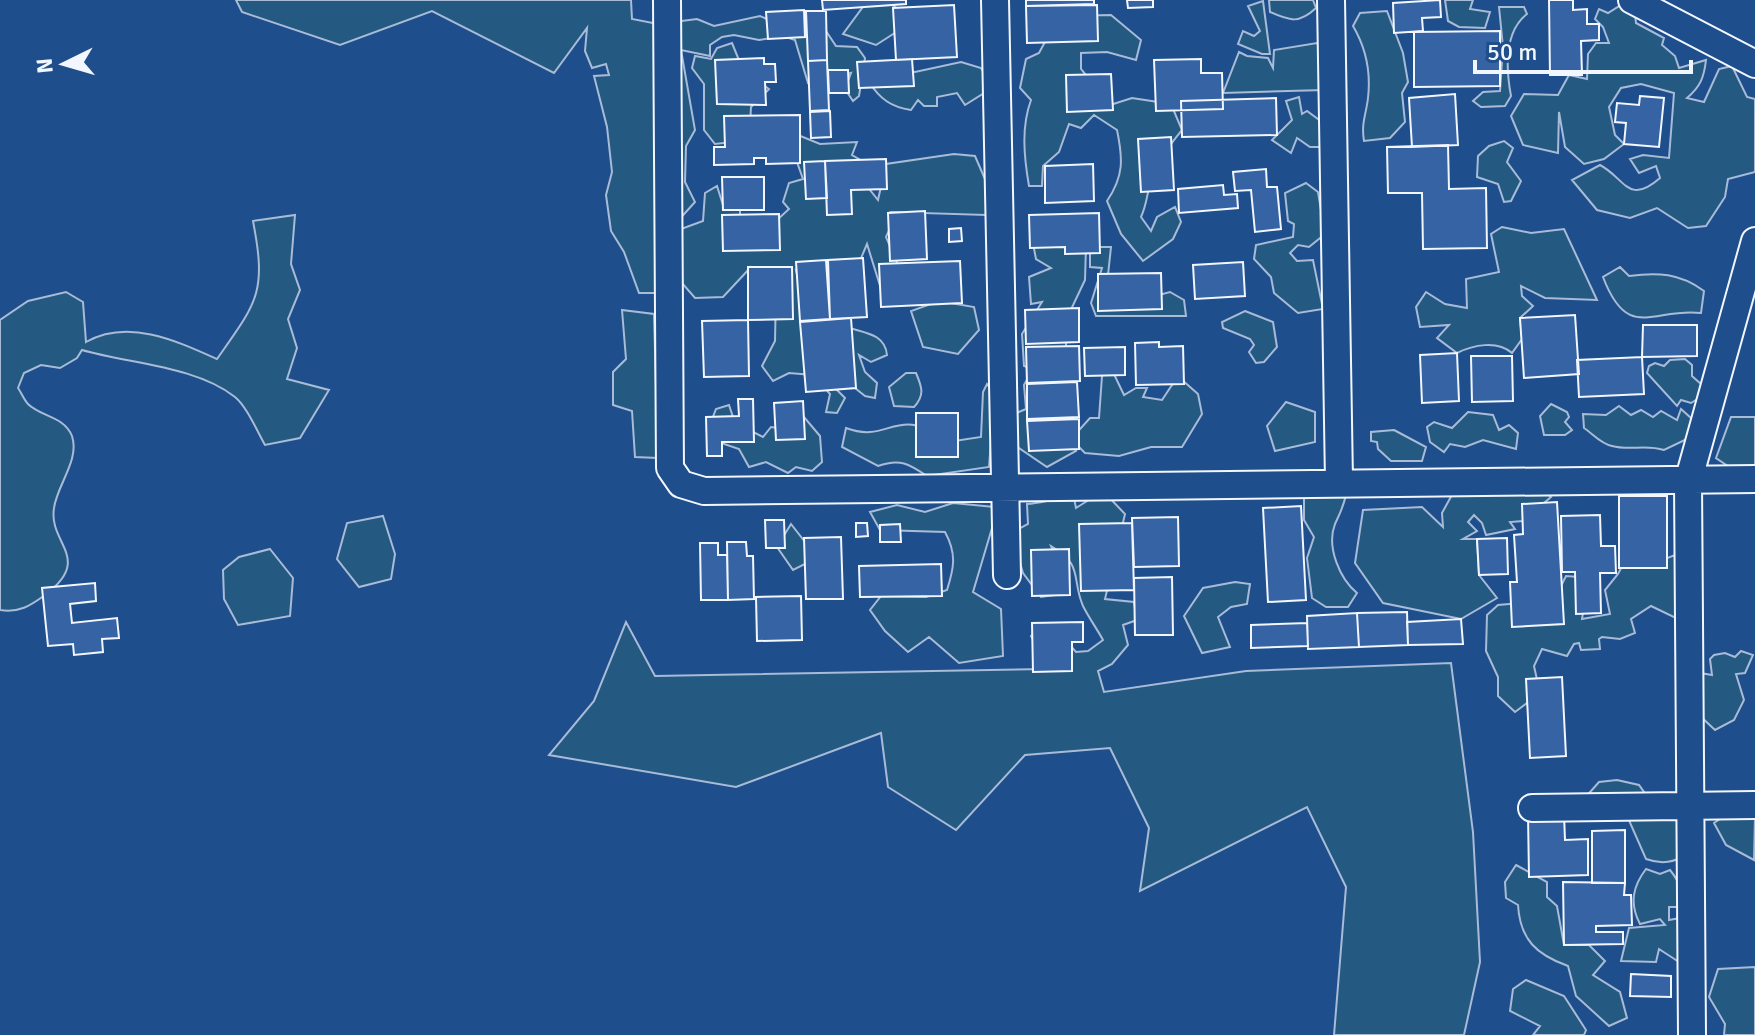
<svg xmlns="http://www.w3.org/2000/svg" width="1755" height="1035" font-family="Signika,sans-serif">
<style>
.green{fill:#245a82;stroke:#a8bbd7;stroke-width:2}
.building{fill:#3563a3;stroke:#f2f6ff;stroke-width:2}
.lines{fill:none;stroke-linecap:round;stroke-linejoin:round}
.minor-casing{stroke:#f2f6ff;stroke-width:30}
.minor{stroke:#1f4e8c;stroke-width:26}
</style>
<rect width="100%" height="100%" fill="#1f4e8c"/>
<path class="green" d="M236 0H631L632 19 658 24 697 19 714 26 760 16 778 24 800 19 826 31 836 46 857 47 865 58 859 96 853 101 845 89 851 73 808 83 795 40 783 36 759 40 734 35 722 37 710 45V56L681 50 695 130 686 146 685 182 695 202 675 224 658 293H639L624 252 611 231 606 195 612 172 607 127 594 76 609 75 606 64 592 68 585 51 587 28 554 73 432 11 340 45 242 12Z
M868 0H884L900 10 901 29 876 45 843 34Z
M1269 0H1313L1316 8C1299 24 1290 21 1270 12Z
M1445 0H1473L1470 9 1490 12 1485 28 1459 27 1448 21Z
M1263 1 1270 54H1262L1238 44 1243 31 1254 36 1260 31 1248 6Z
M1624 3 1634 4 1636 23 1664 38 1662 45 1675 56 1679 68 1706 60C1704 78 1700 87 1687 98L1704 102 1719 69 1732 66 1747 97 1755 99V172L1728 179 1725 197 1706 226 1688 228 1657 208 1630 218 1597 210 1572 180 1600 165C1625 178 1628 206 1660 178L1656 166 1639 173 1630 159 1643 155 1669 158 1674 93 1641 84 1621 88 1609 107 1615 135 1624 144 1604 159 1584 164 1565 147 1559 112 1558 153 1523 145 1511 116 1524 94 1558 95 1569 75 1587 79 1588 54 1596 43H1609L1603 27 1595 19 1599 9 1608 13Z
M1499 7H1524L1527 14C1504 32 1506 69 1511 96L1505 106 1481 107 1473 101 1483 92 1500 91 1503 47Z
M1387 11 1403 53 1408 82 1402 93 1405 122 1390 138 1364 141C1361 123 1366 115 1368 98 1371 72 1366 48 1353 26L1360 13Z
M1111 15 1141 40 1136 60 1107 52 1081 53V69L1110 105 1132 98 1171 104 1182 130C1170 145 1157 161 1151 180 1147 193 1147 204 1141 217L1151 231 1157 217 1175 207 1181 222 1173 239 1143 261 1121 234 1107 201C1124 176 1123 159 1117 130L1094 115 1081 128 1069 124 1059 152 1043 166 1042 186H1029C1024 157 1021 127 1031 100L1020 88 1026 59 1039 53 1059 16Z
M732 43 743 70 769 89 751 107 750 125 732 142 715 144 704 130V84L692 68 695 56 711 59 717 48Z
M1317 43 1328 60 1324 90 1223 93 1239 52 1247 56 1268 58 1273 68 1274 50Z
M961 62 981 68 988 80 984 93 965 105 957 93 937 97V106H924L918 100 911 110C891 107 880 99 869 82L883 66 915 72Z
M1299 97 1302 114 1307 111 1326 125 1325 147H1310L1297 138 1291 153 1272 140 1292 120 1286 101Z
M798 135 820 144 857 142 852 155 871 166 870 190 878 200 886 164 954 154 975 156 988 186 986 215 892 212 896 215 886 237 902 274 881 289 867 244 859 263 839 283 796 270 800 287 816 313 839 308 844 326C861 333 885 332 887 355L871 362 859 355 865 372 877 383 875 398 865 396 845 380 829 382 845 398 837 413 826 412 830 394 813 375 789 373 773 381 762 366 775 341 776 289 751 267 723 297 695 298 675 275 681 229 703 221 705 193 717 186 723 205H740V236L775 222 789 209 783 202 789 183 803 179 797 162Z
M1504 141 1513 148 1507 162 1521 181 1511 201 1504 202 1498 184 1477 177 1478 156 1489 146Z
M1306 183 1318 192 1325 234 1309 247 1298 245 1290 253 1297 261 1313 260 1323 309 1298 313 1274 293 1271 277 1254 259 1256 245 1293 237 1294 224 1288 221 1285 193Z
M295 215 291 264 300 290 288 319 297 348 287 379 329 390 300 438 265 445C257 431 247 407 235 397 196 366 130 364 82 350L77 358 60 368 41 365 24 373 18 388C21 392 24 400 28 404 41 417 64 416 72 436 80 460 57 485 54 508 48 544 94 558 45 595 30 606 19 613 0 610V320L28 301 66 292 83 302 86 342C128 318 177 341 217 359 257 302 267 293 253 221Z
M1502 227 1531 233 1564 229 1597 300 1545 298 1521 286 1522 296 1533 306 1520 318 1522 339 1512 353C1497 340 1473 345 1457 353L1437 338 1449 325 1420 327 1416 307 1426 292 1445 304 1467 308 1466 279 1499 272 1491 234Z
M1031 233 1086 246 1085 280 1066 320V361L1037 378 1045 405 1065 415 1071 427 1067 438 1076 451 1047 467 1016 446 1009 416 1026 409 1024 385 1033 369 1024 366 1022 334 1042 302 1031 304 1029 277 1051 268 1036 259Z
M1090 247H1111L1108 275 1140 300 1170 292 1184 300 1186 316H1096L1091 303 1102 268 1090 267Z
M1620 267 1629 276C1657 272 1680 273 1704 291L1701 313C1654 307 1628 343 1603 277Z
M939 301 974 307 979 330 958 354 923 347 911 311Z
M622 310 654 314 658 458 635 457 632 411 613 405V372L626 359Z
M1245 311 1273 322 1277 347 1264 362 1256 363 1249 352 1254 345 1250 339 1223 328 1222 322Z
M1685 359 1692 365V376L1702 385 1701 397 1691 403 1681 400 1677 406 1647 373 1649 366 1655 363 1664 366 1670 360Z
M1112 370 1124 395 1136 388H1147L1143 397 1162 400 1172 385 1181 379 1198 394 1202 414 1182 447H1151L1119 456 1085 453 1071 439 1090 418H1099L1102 376Z
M906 373H916C922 387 925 395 914 407L894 406 889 387Z
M987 384 1001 401 992 429 989 467 927 476C909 464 900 458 878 466L842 447 846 428C891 445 895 402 948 442L981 437 983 392Z
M1286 402 1315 412V442L1275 451 1267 426Z
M1551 404 1567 412 1569 417 1565 422 1572 430 1565 435H1544L1540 416Z
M729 405 735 423 763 437 771 427 785 429 799 411 820 436 822 462 812 471 796 467 788 473 766 462 749 467 739 449 724 444 711 422 716 409Z
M1619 406 1631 415 1641 410 1653 417 1661 411 1677 420 1681 409 1692 419 1689 438 1664 450C1645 444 1630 451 1612 446 1601 444 1593 434 1584 428L1583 414 1606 415Z
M1468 412 1493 415 1499 430 1509 425 1518 433 1516 449 1483 440 1465 447 1450 444 1444 452 1430 442 1427 427 1434 422 1452 428Z
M1731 417H1755V476L1747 479 1716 458Z
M1394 430 1426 447 1422 461H1391L1378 449 1377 442 1371 441V432Z
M1541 488 1551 497 1523 521 1510 522 1515 529 1486 535 1482 523 1474 515 1468 522 1477 531 1463 539H1477L1479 575 1497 598 1461 619 1383 603 1355 563 1363 510 1422 507 1443 527 1442 513 1453 493Z
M1304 489 1346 494C1344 506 1340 513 1335 524 1326 547 1340 579 1357 593L1348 607H1326L1312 598 1307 558 1314 537 1304 520Z
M1103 491 1125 514 1105 599 1134 602 1137 620 1123 625 1128 645 1112 664 1098 671 1104 692 1246 671 1451 663 1473 832 1480 962 1464 1035H1334L1346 887 1307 807 1140 891 1149 828 1110 748 1025 755 956 830 888 787 881 733 736 787 549 755 594 701 626 622 655 676 1044 669 1042 654 1031 636 1042 623 1060 634 1076 652 1088 651 1103 640C1097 629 1089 618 1083 606 1071 578 1084 565 1051 546L1069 593 1041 597 1023 573 1011 533 1028 524 1027 504C1044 503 1056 497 1074 498L1076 508Z
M953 503 1005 508 995 518 973 592 1001 609 1003 656 959 663 929 637 908 652 885 631 870 610 881 596 926 597 947 590C954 568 957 554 945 532L880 530 870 512 897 505 925 512Z
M383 516 395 554 391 579 359 587 337 559 347 523Z
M791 524 805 542 811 561 793 570 777 547Z
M270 549 293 578 290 616 238 625 224 599 223 570 239 557Z
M1628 555 1652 564 1675 555 1681 573 1682 621 1651 606 1631 619 1635 633 1620 639 1602 637 1599 639 1600 649 1581 650 1579 643 1574 644 1567 656 1542 649 1534 666 1540 693 1515 712 1498 696V677L1486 651 1487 615 1498 605 1554 600 1566 576 1579 577 1585 600 1582 619 1610 614 1605 590 1618 574Z
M1235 582 1250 584 1247 604 1231 607 1218 617 1230 647 1202 653 1184 616 1203 588Z
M1741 651 1753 655 1745 673 1736 674 1744 700 1734 720 1715 730 1697 713 1700 673 1712 675 1710 659 1714 655 1725 653 1735 657Z
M1617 780 1639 785 1659 813 1686 816 1690 854C1673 862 1663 865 1646 859L1628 818 1593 821 1579 817 1583 800 1599 782Z
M1730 812 1755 816 1754 860 1726 845 1714 823Z
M1516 865 1547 882V897L1557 906 1564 945H1589L1605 961 1593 975 1620 992 1627 1018 1609 1026 1576 996 1568 966C1537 955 1520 940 1518 905L1506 898 1505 882Z
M1646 869 1660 874 1670 870C1680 882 1683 892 1678 907H1669V920L1680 918 1679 962 1659 949 1656 962 1621 961 1629 928 1665 925 1660 919 1640 924C1629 903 1633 886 1646 869Z
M1755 967V1035H1724L1725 1024 1709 997 1718 969Z
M1526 980 1564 996 1586 1030 1584 1035H1533L1540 1026 1510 1011 1513 989Z"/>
<path class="building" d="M822 0H906V4L823 10Z
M1026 0H1094V4L1026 6Z
M1127 0H1153V7L1128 8Z
M1440 0 1441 17 1422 18 1423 31 1394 33 1393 3Z
M1549 0H1573V10L1587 9V24H1599V40L1581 41 1582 75H1550Z
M954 5 957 57 896 60 893 8Z
M1097 5 1098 41 1027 43 1026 6Z
M804 10 805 37 768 39 766 12Z
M806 11H826L827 60 808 61Z
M1500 31V86L1414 87V32Z
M764 58V64H775L776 82H765L766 105 717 104 715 60Z
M912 59 914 86 859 88 857 62Z
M1201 59V73H1222L1223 109 1156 111 1154 60Z
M827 60 829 110 810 111 808 61Z
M828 70H848L849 93H829Z
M1111 74 1113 110 1067 112 1066 75Z
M1455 94 1458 145 1412 147 1409 98Z
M1640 96 1664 98 1659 147 1624 144 1626 123 1615 122 1617 103 1639 105Z
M1276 98 1277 135 1182 137 1181 101Z
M830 111 831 137 811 138 810 112Z
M800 115V163L766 164V158H754V164L714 165V147H725L724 116Z
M1171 137 1174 190 1141 192 1138 139Z
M1448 145 1449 189 1486 188 1487 248 1423 249 1422 193H1388L1387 147Z
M886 159 887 189 851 190 852 214 827 215 825 161Z
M825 161 827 198 806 199 804 162Z
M1093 164 1094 201 1045 203V166Z
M1266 169 1267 187H1277L1281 229 1255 232 1251 190 1235 191 1233 172Z
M722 177H764V210H723Z
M1223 185 1224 195 1237 194 1238 208 1179 213 1178 189Z
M925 211 927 259 890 261 888 213Z
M1099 213 1100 253 1065 254V247L1030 248 1029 215Z
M779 214 780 250 723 251 722 215Z
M961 228 962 241 949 242V229Z
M863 258 867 317 830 319 828 260Z
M826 260 830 319 800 321 796 262Z
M960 261 962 303 881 307 879 264Z
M1243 262 1245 296 1195 299 1193 265Z
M748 267H792L793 319 748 320Z
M1161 273 1162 309 1098 311V274Z
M1079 308V342L1026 344 1025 310Z
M1575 315 1579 374 1524 378 1520 318Z
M851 318 856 388 806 392 800 322Z
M748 320 749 376 704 377 702 321Z
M1643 325H1697V356L1642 357Z
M1159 342V347L1183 346 1184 384 1136 385 1135 343Z
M1079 346 1080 381 1027 383 1026 347Z
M1125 347V375L1085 376 1084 348Z
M1457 353 1459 401 1422 403 1420 355Z
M1471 356H1512L1513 401 1472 402Z
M1642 357 1644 394 1579 397 1577 360Z
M1077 382 1079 417 1027 419V384Z
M738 399H753L754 442H722V456H707L706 417 739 416Z
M803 401 805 439 776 440 774 403Z
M916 413H958V457H916Z
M1079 419V449L1029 451 1027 421Z
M1619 496H1667V568H1619Z
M1557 502 1564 624 1512 627 1510 582H1517L1514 535 1523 534 1522 504Z
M1301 506 1306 600 1268 602 1263 508Z
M1600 515 1601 546H1615L1616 573H1600L1601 613 1576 614 1575 572H1562L1561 516Z
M1178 517 1179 566 1134 567 1132 518Z
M765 520H784L785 548H766Z
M856 523H867L868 536 856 537Z
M1132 523 1134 590 1081 591 1079 524Z
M900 524 901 542H880V525Z
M841 537 843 599H806L804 538Z
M1507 538 1508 574 1479 575 1477 539Z
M727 542H746L747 556H753L754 599 728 600Z
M700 543H718V555H727L728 600H701Z
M1069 549 1070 595 1032 596 1031 550Z
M941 564 942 596 860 597 859 566Z
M1172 577 1173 635H1135L1134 578Z
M95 583 96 601 70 604 72 623 117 618 119 638 102 639 103 652 74 655 73 644 48 646 42 588Z
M801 596 802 640 757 641 756 597Z
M1407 612 1408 645 1359 647 1357 613Z
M1357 613 1359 647 1308 649 1307 616Z
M1461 619 1463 644 1408 645 1407 622Z
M1083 622V642H1072V671L1033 672 1032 623Z
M1307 623 1308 646 1251 648V625Z
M1562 677 1566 756 1530 758 1526 679Z
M1564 814 1565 840 1588 839V875L1529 877 1528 815Z
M1625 830V883H1592V831Z
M1563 882 1625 883 1624 895H1631L1632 925 1596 926V932H1623V944L1564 945Z
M1631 974 1671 976V997L1630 996Z"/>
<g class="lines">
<defs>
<path id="minor" d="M667 0 670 468 681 484 704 491 1755 479
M995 0 1007 575
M1331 0 1339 481
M1632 0 1755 64
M1532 808 1755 805
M1692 1035 1688 482 1755 241"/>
</defs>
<use href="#minor" class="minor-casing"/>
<use href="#minor" class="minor"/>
</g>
<g transform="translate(64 64) rotate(265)" stroke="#1f4e8c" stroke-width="6" paint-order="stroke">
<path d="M0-6L14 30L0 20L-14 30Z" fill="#f2f6ff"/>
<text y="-12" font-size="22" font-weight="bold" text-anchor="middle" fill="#f2f6ff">N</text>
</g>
<path d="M1475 60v12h216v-12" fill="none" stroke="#f2f6ff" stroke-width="4"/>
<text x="1487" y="60" font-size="24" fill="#f2f6ff" stroke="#1f4e8c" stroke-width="6" paint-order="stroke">50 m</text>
</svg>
